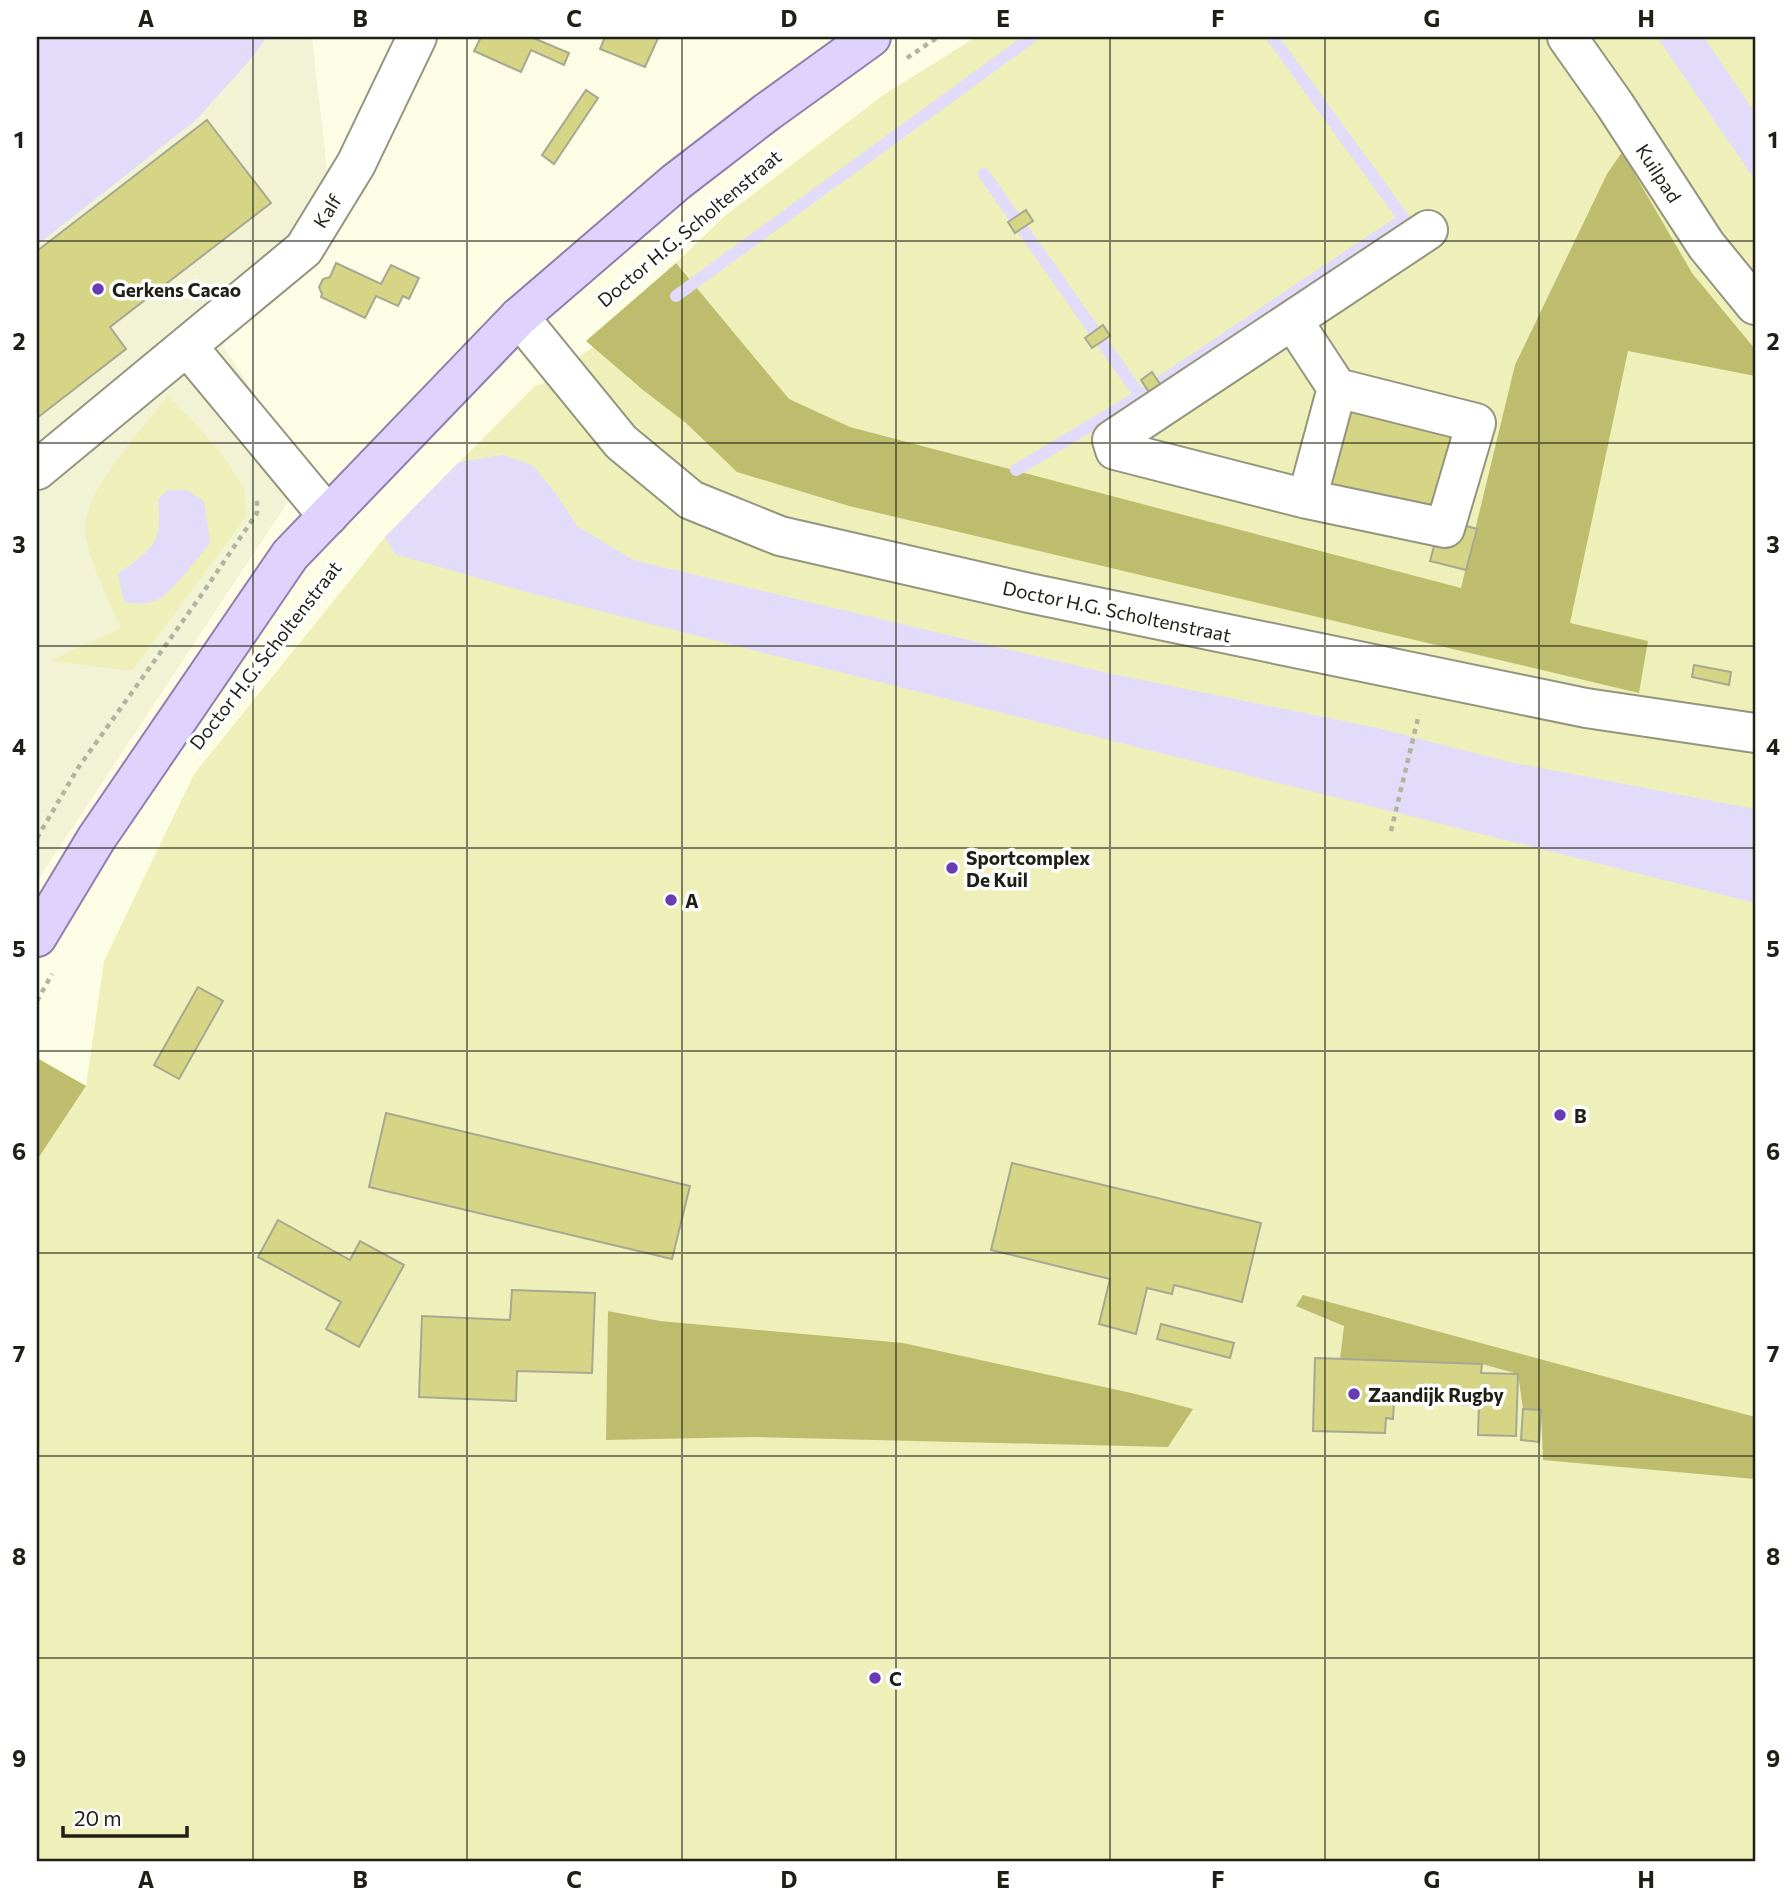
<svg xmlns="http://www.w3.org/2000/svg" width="1792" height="1899" font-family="Commissioner,sans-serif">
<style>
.built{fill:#f2f3d4}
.green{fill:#efefb9;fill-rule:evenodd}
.forest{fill:#bebd6e}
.water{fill:#e2dbf9}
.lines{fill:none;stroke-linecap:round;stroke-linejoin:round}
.stream{stroke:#e2dbf9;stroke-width:12}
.building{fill:#d6d585;stroke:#a7a792;stroke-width:2}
.minor-casing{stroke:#94947f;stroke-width:42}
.major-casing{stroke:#8e80ad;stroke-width:42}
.path{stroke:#b3b3a1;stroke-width:4.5;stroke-dasharray:5 5;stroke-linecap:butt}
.minor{stroke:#fff;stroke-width:38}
.major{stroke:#dfd3fe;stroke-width:38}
.grid{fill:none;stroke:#1f1f16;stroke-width:2;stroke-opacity:0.55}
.poi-dot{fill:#6a3cb4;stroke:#fff;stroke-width:2.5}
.labels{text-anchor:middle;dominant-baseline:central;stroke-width:7;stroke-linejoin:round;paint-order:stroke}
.street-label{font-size:19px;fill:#1f1f16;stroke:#fff}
.poi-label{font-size:19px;font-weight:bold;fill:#1f1f16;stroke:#fff;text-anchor:start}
.neatline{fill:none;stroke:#1f1f16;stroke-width:2.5}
.grid-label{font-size:23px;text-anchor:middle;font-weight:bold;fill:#1f1f16}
</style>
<rect width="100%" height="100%" fill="#fdfde6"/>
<path class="built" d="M220 37H312L328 178 223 346 307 473 37 881V134Z"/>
<path class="green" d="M976 37H1755V1862H37V1160L86 1086 104 961 194 774 385 537 537 384 540 385 688 279 676 263 726 215 882 96Z
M168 395 219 450 244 488 246 517 132 671 50 661 121 628C111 606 83 549 85 526 88 486 143 428 168 395ZM158 500 199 558 118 574C151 547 163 547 158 500Z"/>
<path class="forest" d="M1622 152 1692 273 1755 349V376L1628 351 1570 623 1648 641 1639 693 849 506 737 472 686 423 643 390 586 341 676 263 789 399 850 427 1461 588 1515 365 1607 174Z
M37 1058 86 1086 37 1160Z
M1303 1295 1755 1417V1479L1543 1460 1541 1411 1523 1409 1518 1374 1482 1364 1340 1359 1344 1326 1296 1306Z
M608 1311 660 1321 903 1343 1136 1394 1193 1409 1168 1447 753 1437 606 1440Z"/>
<path class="water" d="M37 37H267L249 61 196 120 37 245Z
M1657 37H1704L1755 113V180Z
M503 455 532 465 555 492 577 526 633 560 1112 674 1378 728 1509 762 1755 809V903L772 655 526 592 395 554 385 537 459 462Z
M167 490H187L204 501 210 542C202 554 169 595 157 600 147 605 134 604 124 602L118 574C151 548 163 547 158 500Z"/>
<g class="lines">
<path class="stream" d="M984 174 1140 396 1016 470
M676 296 1032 37
M1140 396 1404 219 1272 37"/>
</g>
<path class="building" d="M481 37H531L569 53 564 65 531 50 521 72 474 51Z
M605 37H655L658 38 645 67 600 49Z
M586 90 598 98 554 164 542 155Z
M207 120 271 203 110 327 126 349 37 418V251Z
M1026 210 1033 221 1015 233 1008 222Z
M336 263 381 284 391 265 419 278 409 299 403 296 398 306 376 296 365 318 321 297 322 294 319 287 323 279 330 277Z
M1103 325 1110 336 1092 348 1085 338Z
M1152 372 1164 390 1153 398 1141 380Z
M1346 402 1467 434 1443 524 1323 493Z
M1450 521 1477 529 1466 570 1430 561 1439 528Z
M1694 665 1731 672 1729 685 1692 677Z
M198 987 223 1001 179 1079 154 1065Z
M386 1113 690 1186 672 1259 369 1187Z
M1012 1163 1261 1223 1242 1302 1174 1285 1172 1294 1147 1288 1136 1334 1099 1324 1110 1279 991 1250Z
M278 1220 350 1260 360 1241 404 1265 359 1347 326 1329 341 1302 258 1257Z
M512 1290 595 1293 592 1373 517 1371 516 1401 419 1397 422 1316 510 1320Z
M1161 1324 1234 1343 1230 1358 1157 1339Z
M1315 1358 1482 1364 1481 1373 1518 1374 1516 1436 1478 1435 1479 1405 1394 1402 1393 1419 1386 1418 1385 1433 1313 1431Z
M1523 1409 1541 1410 1539 1442 1521 1440Z"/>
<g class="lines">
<defs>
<path id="minor" d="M1567 37 1615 105 1706 245 1755 305
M519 317 621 442 691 500 780 536 1029 593 1586 708 1755 733
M1293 321 1337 388
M187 346 328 516
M37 470 304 249 356 164 417 37
M1307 499 1337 388 1476 423 1445 528 1307 499 1115 450 1112 440 1428 230"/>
<path id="major" d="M37 937 96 839 290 555 519 317 676 182 767 112 871 37"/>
</defs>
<use href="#minor" class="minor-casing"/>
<use href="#major" class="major-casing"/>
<path class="path" d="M907 58 938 37
M1391 831 1419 714
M37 838 78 768 200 597 257 513V497
M37 1001 52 974"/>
<use href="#minor" class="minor"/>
<use href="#major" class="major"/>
</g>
<path class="grid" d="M253 37V1862M467 37V1862M682 37V1862M896 37V1862M1110 37V1862M1325 37V1862M1539 37V1862M37 241H1755M37 443H1755M37 646H1755M37 848H1755M37 1051H1755M37 1253H1755M37 1456H1755M37 1658H1755"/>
<g class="poi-dot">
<circle cx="98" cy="289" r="7"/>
<circle cx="952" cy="868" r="7"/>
<circle cx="671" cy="900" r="7"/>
<circle cx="1560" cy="1115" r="7"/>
<circle cx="1354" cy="1394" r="7"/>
<circle cx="875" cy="1678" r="7"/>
</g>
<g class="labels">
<g class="street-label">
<text transform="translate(1659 173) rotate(57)">Kuilpad</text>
<text transform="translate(327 211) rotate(-58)">Kalf</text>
<text transform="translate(689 228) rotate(-40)">Doctor H.G. Scholtenstraat</text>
<text transform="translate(1117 611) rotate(12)">Doctor H.G. Scholtenstraat</text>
<text transform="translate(265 655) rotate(-52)">Doctor H.G. Scholtenstraat</text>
</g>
<g class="poi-label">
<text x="112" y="289">Gerkens Cacao</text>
<text x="966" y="857">Sportcomplex<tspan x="966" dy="22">De Kuil</tspan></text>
<text x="685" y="900">A</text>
<text x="1574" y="1115">B</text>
<text x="1368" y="1394">Zaandijk Rugby</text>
<text x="889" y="1678">C</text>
</g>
</g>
<rect width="1792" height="1899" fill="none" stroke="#ffffff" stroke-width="77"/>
<path d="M63 1826v10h124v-10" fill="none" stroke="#1f1f16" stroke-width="3.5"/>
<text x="74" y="1826" font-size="21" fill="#1f1f16" stroke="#ffffff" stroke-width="5" paint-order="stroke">20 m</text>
<rect x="38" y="38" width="1716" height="1822" class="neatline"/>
<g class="grid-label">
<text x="146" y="27">A</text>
<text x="360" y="27">B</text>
<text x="574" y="27">C</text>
<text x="789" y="27">D</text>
<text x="1003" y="27">E</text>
<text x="1218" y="27">F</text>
<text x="1432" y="27">G</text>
<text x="1646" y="27">H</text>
<text x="19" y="148">1</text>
<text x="1773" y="148">1</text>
<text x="19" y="350">2</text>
<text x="1773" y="350">2</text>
<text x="19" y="553">3</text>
<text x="1773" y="553">3</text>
<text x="19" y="755">4</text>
<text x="1773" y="755">4</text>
<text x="19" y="957">5</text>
<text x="1773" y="957">5</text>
<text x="19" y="1160">6</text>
<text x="1773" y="1160">6</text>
<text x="19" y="1362">7</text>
<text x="1773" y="1362">7</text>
<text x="19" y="1565">8</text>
<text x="1773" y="1565">8</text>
<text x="19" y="1767">9</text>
<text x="1773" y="1767">9</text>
<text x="146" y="1888">A</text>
<text x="360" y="1888">B</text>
<text x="574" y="1888">C</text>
<text x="789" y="1888">D</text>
<text x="1003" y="1888">E</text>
<text x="1218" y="1888">F</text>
<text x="1432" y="1888">G</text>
<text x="1646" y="1888">H</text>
</g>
</svg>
